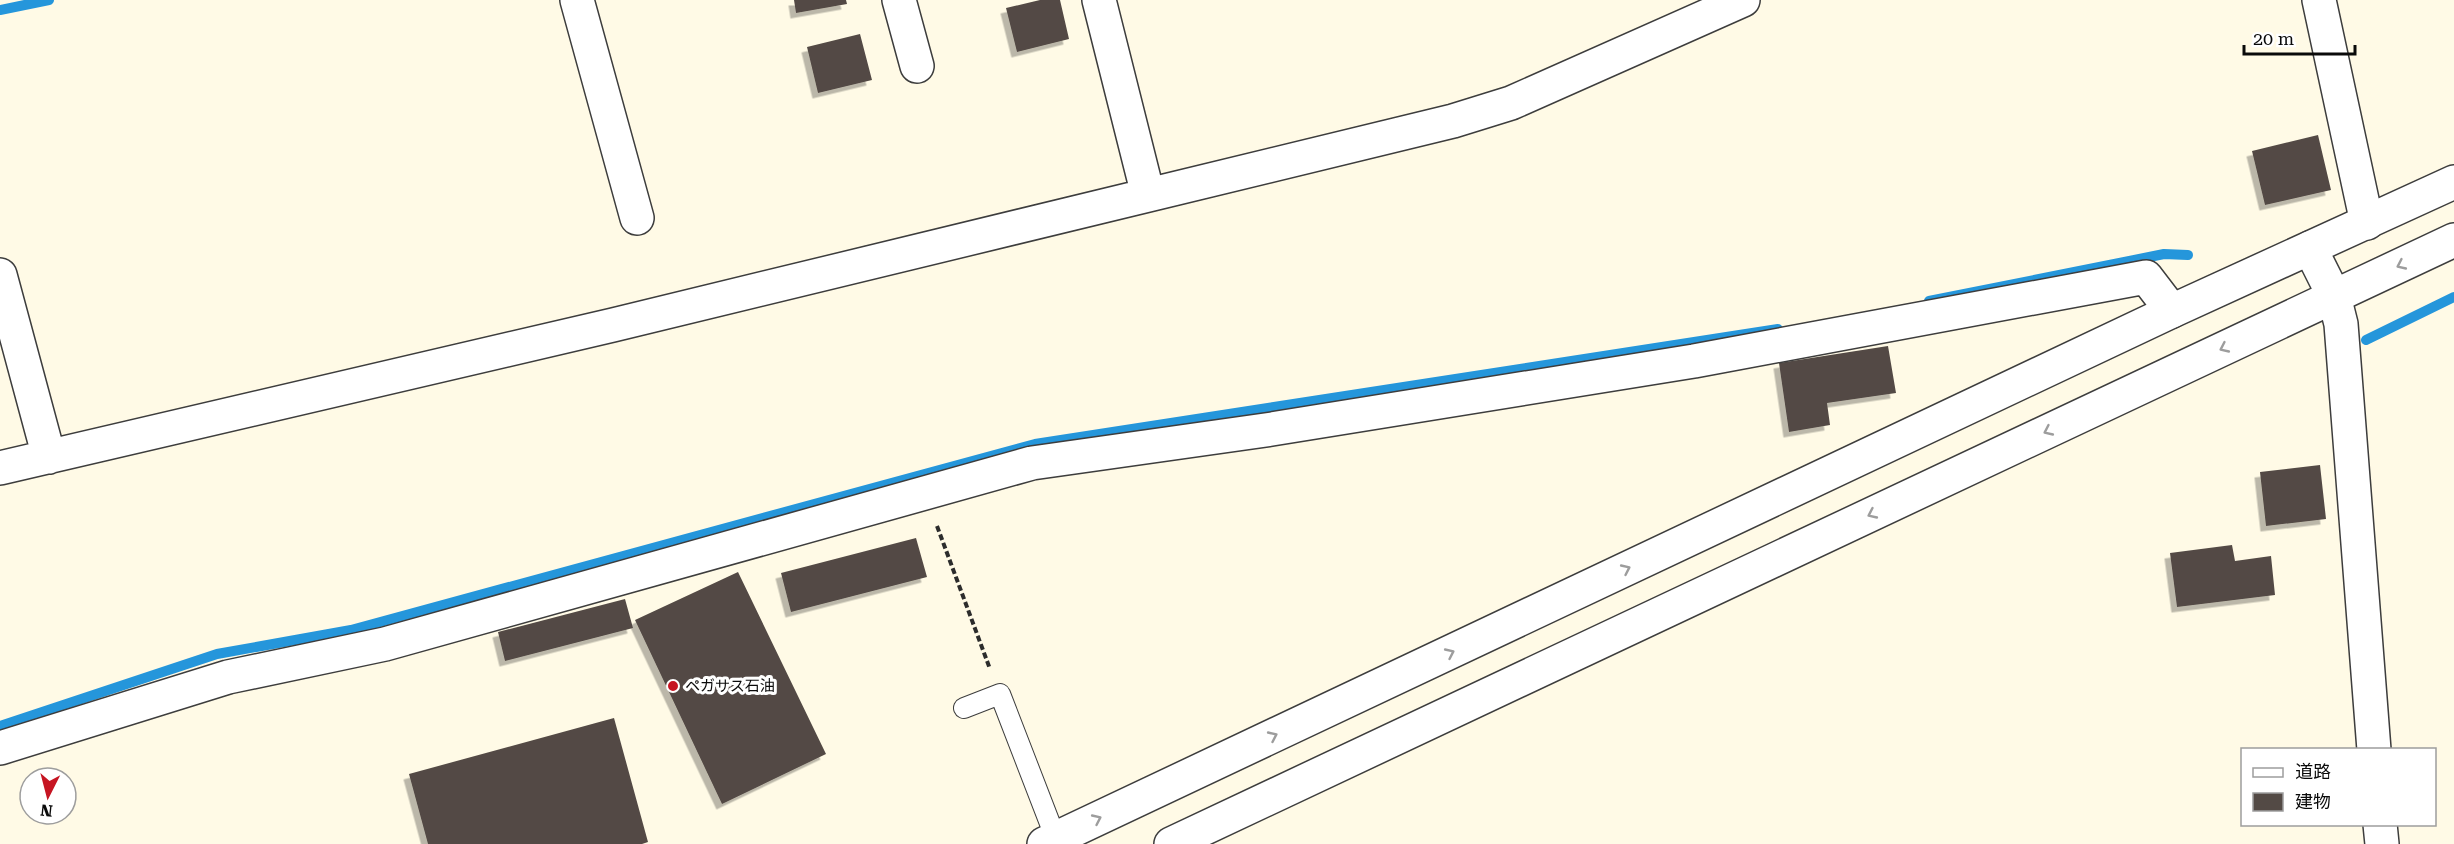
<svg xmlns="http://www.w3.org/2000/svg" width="2454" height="844" font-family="'Roboto Serif','Noto Sans JP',serif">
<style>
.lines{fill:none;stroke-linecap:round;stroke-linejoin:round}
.stream{stroke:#2596db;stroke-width:10}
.building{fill:#534a45;filter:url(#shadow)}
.service-casing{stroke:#3d3d3d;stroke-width:22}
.minor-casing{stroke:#3d3d3d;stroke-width:36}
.tertiary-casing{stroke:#3d3d3d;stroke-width:36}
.path{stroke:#2c2c2c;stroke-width:4;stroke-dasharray:6 3;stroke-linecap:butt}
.service{stroke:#fff;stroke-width:20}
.minor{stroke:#fff;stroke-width:33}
.tertiary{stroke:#fff;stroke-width:33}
.oneway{stroke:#9d9d9d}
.poi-dot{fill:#c61522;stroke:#fff;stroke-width:2}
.labels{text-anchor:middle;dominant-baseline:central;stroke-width:6;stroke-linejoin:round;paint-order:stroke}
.poi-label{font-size:15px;fill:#0a0a0a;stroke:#fff;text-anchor:start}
</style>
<defs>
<filter id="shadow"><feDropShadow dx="-5.5" dy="5.5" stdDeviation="0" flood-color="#0004"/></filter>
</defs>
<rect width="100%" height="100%" fill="#fffae6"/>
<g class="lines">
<path class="stream" d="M0 10 49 0
M1929 301 2164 254 2188 255
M2366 340 2454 297
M0 726 217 654 351 630 1035 444 1778 329"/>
</g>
<path class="building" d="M794 0H846L847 4 796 13Z
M1040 0H1060L1069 39 1017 52 1006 8Z
M860 34 872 80 818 93 807 47Z
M2318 135 2331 190 2265 205 2252 151Z
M1888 346 1896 393 1827 403 1830 425 1789 432 1779 363Z
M2320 465 2326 519 2266 526 2260 472Z
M916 538 927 577 791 612 781 573Z
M2232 545 2235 561 2271 556 2275 595 2177 607 2170 553Z
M738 572 826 754 722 804 635 620Z
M625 599 633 628 505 661 498 632Z
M614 718 648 842 642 844H428L409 774Z"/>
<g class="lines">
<defs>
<path id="service" d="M964 708 1000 694 1056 839"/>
<path id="minor" d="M577 0 637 218
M899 0 917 66
M1099 0 1148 195
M2319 0 2367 223
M2310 248 2334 296 2341 324 2374 750
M0 275 49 457
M0 468 613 325 1453 121 1511 103 1743 0
M0 748 228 677 385 644 1032 463 1272 429 1694 361 2146 277 2172 311
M2380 824 2382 844"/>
<path id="tertiary" d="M1044 844 2172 311 2454 182
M1171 844 2454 240"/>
</defs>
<use href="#service" class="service-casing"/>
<use href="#minor" class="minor-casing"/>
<use href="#tertiary" class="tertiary-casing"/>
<path class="path" d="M937 526 990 669"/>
<use href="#service" class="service"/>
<use href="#minor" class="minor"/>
<use href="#tertiary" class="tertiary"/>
</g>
<defs><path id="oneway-chevron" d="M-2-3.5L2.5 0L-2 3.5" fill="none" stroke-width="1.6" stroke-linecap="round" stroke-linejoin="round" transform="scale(1.5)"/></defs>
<g class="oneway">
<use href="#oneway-chevron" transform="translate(2401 265) rotate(155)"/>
<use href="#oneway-chevron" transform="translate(2224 348) rotate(155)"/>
<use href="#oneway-chevron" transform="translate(2048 431) rotate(155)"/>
<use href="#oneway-chevron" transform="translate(1872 514) rotate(155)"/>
<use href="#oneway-chevron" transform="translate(1626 569) rotate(-25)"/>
<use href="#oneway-chevron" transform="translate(1450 653) rotate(-25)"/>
<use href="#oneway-chevron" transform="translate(1273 736) rotate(-25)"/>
<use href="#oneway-chevron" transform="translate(1097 819) rotate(-25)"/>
</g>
<circle class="poi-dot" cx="673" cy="686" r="6"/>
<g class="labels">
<g class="poi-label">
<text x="685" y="686">ペガサス石油</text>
</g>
</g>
<rect x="2241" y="748" width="195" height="78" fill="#ffffff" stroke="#9d9d9d" stroke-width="1.5"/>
<rect x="2253" y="768" width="30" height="9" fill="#ffffff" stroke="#9d9d9d" stroke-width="1.5"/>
<text x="2295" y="778" font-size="18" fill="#0a0a0a">道路</text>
<rect x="2253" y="793" width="30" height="18" fill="#534a45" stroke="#9d9d9d" stroke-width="1.5"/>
<text x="2295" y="808" font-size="18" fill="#0a0a0a">建物</text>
<g transform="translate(48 796) rotate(186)"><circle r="28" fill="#ffffff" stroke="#9d9d9d" stroke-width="1.5"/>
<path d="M0-4.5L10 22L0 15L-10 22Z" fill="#c61522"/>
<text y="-9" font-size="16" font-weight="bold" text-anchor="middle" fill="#0a0a0a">N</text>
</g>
<path d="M2244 45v9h111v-9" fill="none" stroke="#0a0a0a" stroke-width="3"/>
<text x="2253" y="45" font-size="18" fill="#0a0a0a" stroke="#ffffff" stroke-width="4.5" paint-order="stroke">20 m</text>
</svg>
